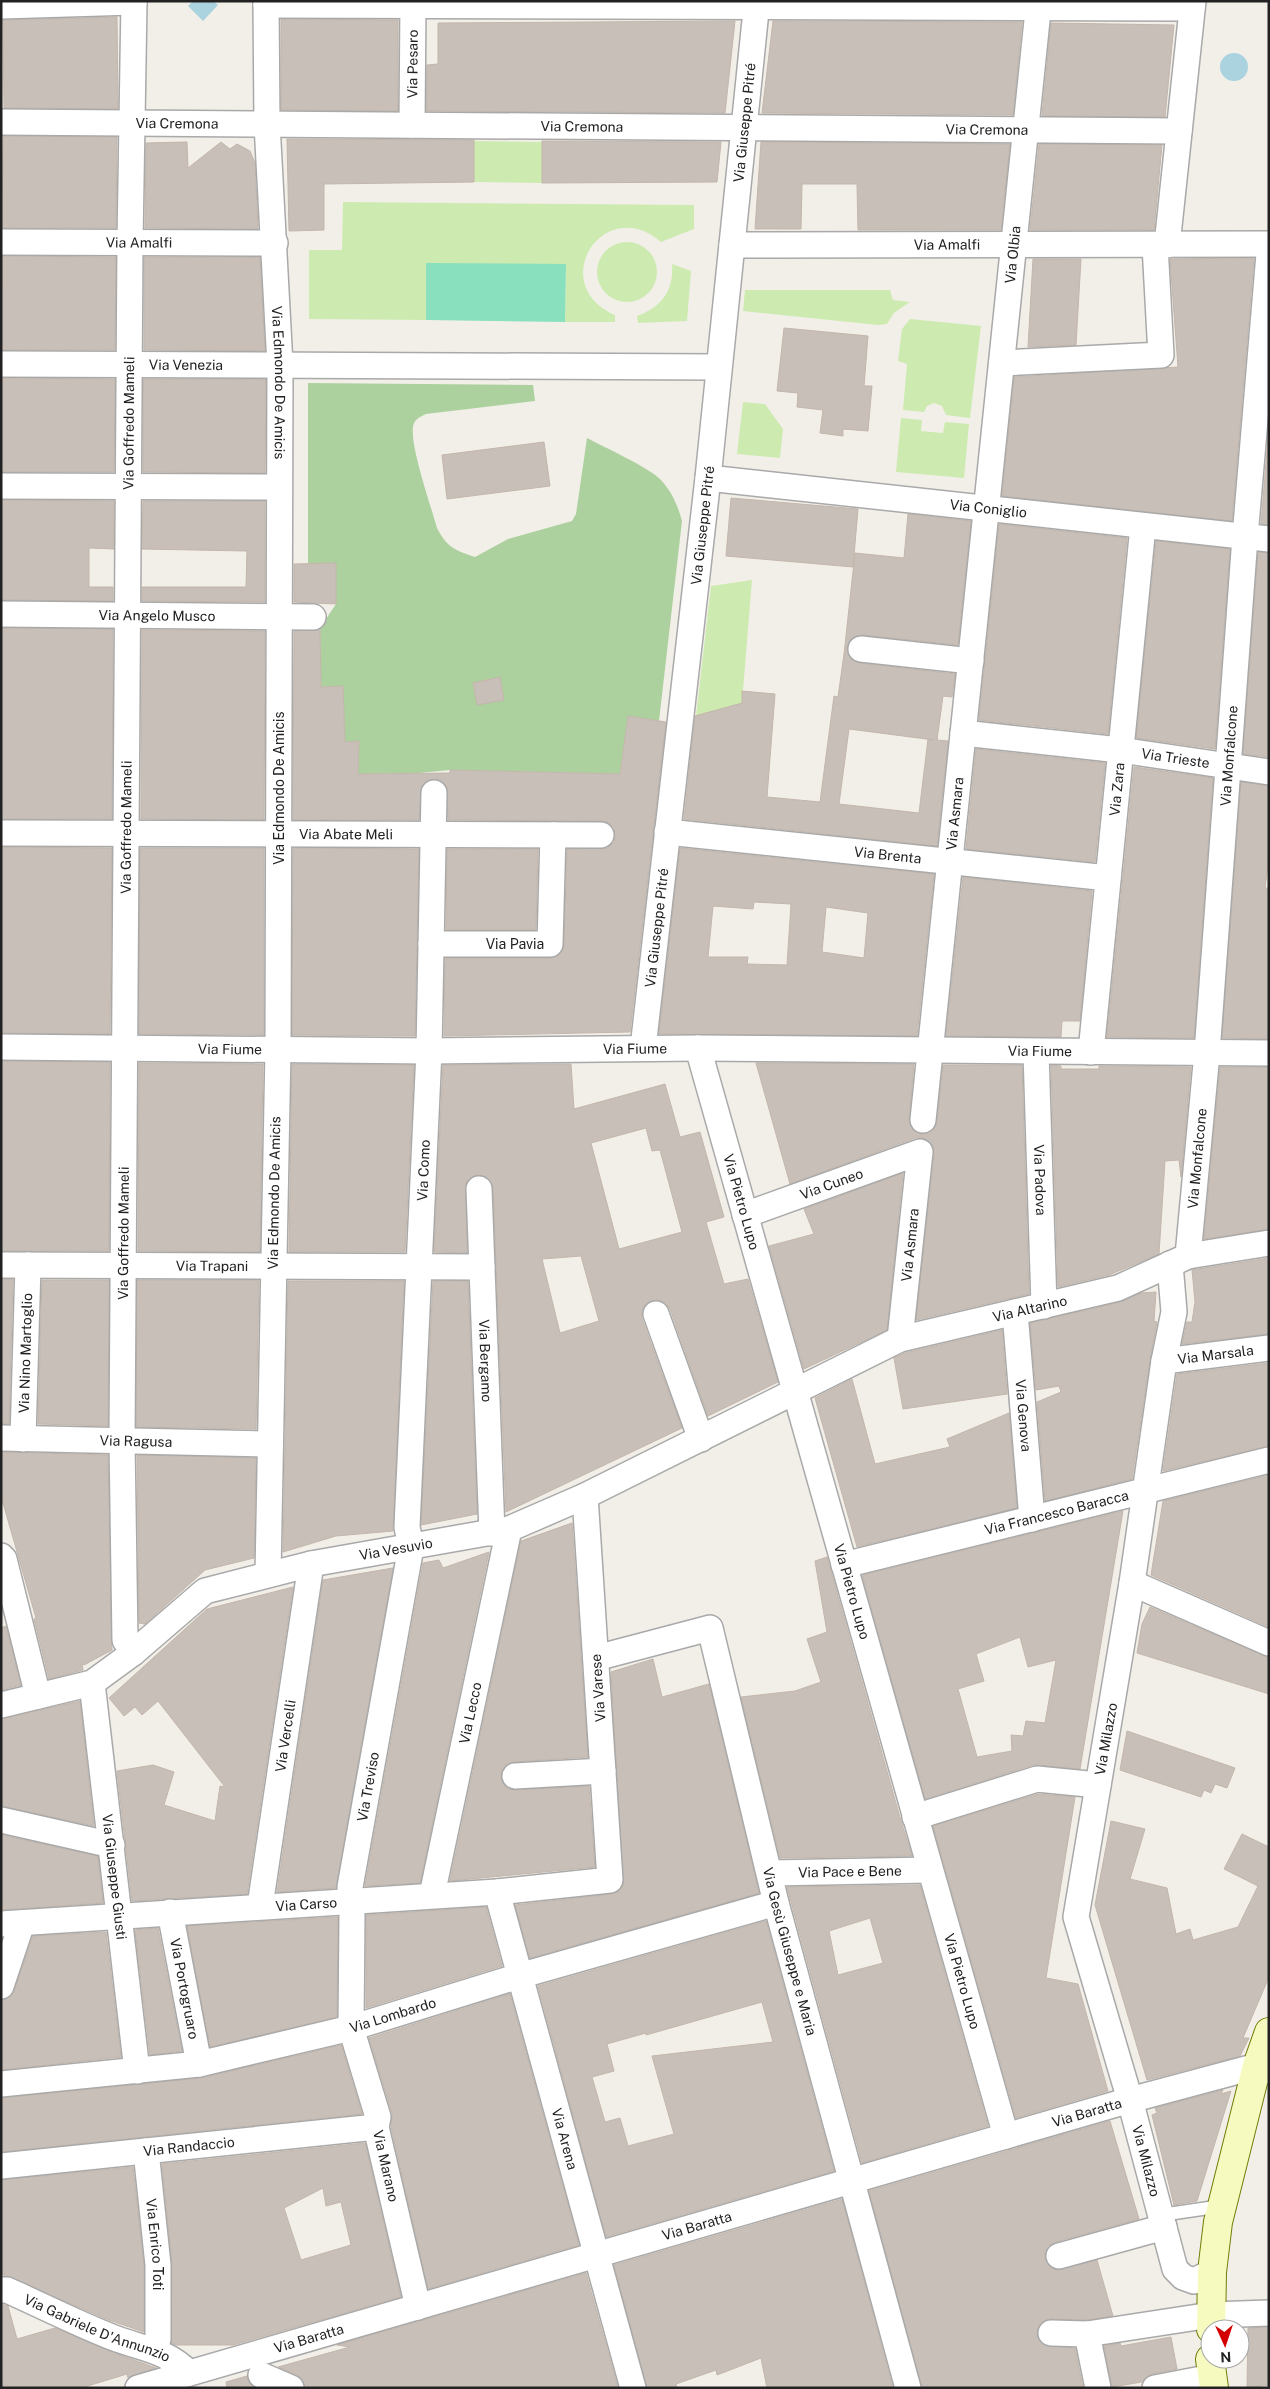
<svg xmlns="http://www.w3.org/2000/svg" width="1270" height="2389" font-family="'Public Sans',sans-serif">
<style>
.grass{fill:#cdebb0}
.forest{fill:#add19e}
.pitch{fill:#88e0be}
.water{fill:#aad3df}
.building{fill:#c7bfb8;stroke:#c4b6ab;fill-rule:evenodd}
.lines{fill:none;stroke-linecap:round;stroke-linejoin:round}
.lane-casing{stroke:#a9a9a9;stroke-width:15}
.street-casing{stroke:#a9a9a9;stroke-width:28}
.secondary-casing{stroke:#707d05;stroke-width:30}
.lane{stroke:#fff;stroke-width:12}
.street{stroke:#fff;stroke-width:25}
.secondary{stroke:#f7fabf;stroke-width:28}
.labels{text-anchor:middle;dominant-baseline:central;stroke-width:4.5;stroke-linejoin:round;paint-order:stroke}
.street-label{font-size:14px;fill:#222;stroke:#fff}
</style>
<rect width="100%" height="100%" fill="#f2efe9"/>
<path class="grass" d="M474 141 542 142V183L474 182Z
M343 202 694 205V229L661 242C604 193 545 284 615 315V322H565L566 265 426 264V320L309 319V250H342Z
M597 272a30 30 0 1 1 60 0a30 30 0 1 1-60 0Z
M672 264 691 271 687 321 638 323 637 316C662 307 674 290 672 264Z
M745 290H890L893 300 910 302 894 313 887 324 878 325 743 311Z
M910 319 981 326 970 418 946 415 942 406 934 403 927 406 924 412 903 410 907 364 898 361 902 329Z
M743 402 765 404 783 429 780 458 737 454Z
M901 418 922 420 921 431 943 433 945 422 969 424 964 478 896 472Z
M752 580 742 703 696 716 711 586Z"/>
<path class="forest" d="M308 383 533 385 535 401 426 414C420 417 414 419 413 427 410 446 431 506 437 528 447 547 454 550 475 557L508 539 572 521 576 514 587 438C604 447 650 468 661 480 672 492 678 506 682 521L659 721 628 716 620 774 450 770 419 773 358 774 359 741 345 742 343 686 321 687 320 628 336 604V564L308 563Z"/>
<path class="pitch" d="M426 263 566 264 565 322 426 320Z"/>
<path class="water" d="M193 1H214L218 5 203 21 188 6Z
M1220 67a14 14 0 1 1 28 0a14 14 0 1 1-28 0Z"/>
<path class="building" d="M117 17 118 109 4 108 3 20Z
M281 19 398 20V111L281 110Z
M735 21 725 113 426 111 427 65 438 64V23Z
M773 21 1022 22 1013 115 762 113Z
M1051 23 1174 25 1165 117 1042 116Z
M3 136 117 137 116 228H2Z
M287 139 474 140V182L324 184V230L289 231Z
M542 141 721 142 717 182 542 183Z
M187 142 188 168 221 142 230 149 237 144 250 151 255 163 258 229 145 228 146 143Z
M761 142 1010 144 1001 230H858L857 184H802L801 229H755Z
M1039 144 1162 145 1154 230H1030Z
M2 256 116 257 115 350H1Z
M144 257H260L265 351 144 350Z
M1254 258 1232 521 1002 496 1014 377 1178 367 1170 259Z
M1033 259H1081L1076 345 1028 347Z
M784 328 868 336 864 386H872L868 431 843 429V436L820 433 823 410 797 407 798 393 777 391Z
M1 378 115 379 114 472H1Z
M143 379H266L265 473 143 472Z
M1269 427V525L1261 524Z
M544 442 550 486 447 499 442 455Z
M731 498 858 509 853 567 726 556Z
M1 500 114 501V549L89 548V587H113V601L1 600Z
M143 501H265V602L142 601V587H246L247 551 142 549Z
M908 514 971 521 958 645 863 635 856 636 850 640 847 648 848 655 852 660 859 663 955 674 952 697 943 696 937 740 948 741 937 846 684 819 695 716 742 703V691L775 694 767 797 820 802 834 696 838 697 844 654 855 553 904 558ZM849 729 934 740 928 739 919 813 839 804Z
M999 524 1127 538 1108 734 979 720Z
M1156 541 1230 549 1215 749 1136 738Z
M1258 552 1269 553V757L1243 754Z
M336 563V604L294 602V564Z
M1 628 113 629 112 819H1Z
M320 629 321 687 343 686 345 742 359 741 358 774 450 773V770L620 774 628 716 666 722 630 1032 444 1036 445 958H550L557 956 563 951 564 944 567 849 608 848 614 842 615 836 614 828 609 823 601 821 448 820 447 787 442 781 435 779 427 781 422 786 419 820H293L294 631Z
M142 630 265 631 264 820 141 819Z
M500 677 504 700 477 705 473 683Z
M976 749 1105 763 1095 862 966 849Z
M1134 767 1213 778 1194 1038 1107 1037Z
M1241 782 1269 786V857L1265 888H1269V1039L1222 1038Z
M1 847 112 848 110 1034 1 1033Z
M140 848H264V1035L139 1034Z
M293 848 419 849 415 1036 292 1035Z
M680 848 934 874 917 1036 659 1034ZM754 902 791 904 787 965 747 964 748 957H708L713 906 753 909ZM826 907 868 913 864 958 822 952Z
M447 849H538L536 930H446Z
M963 877 1092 891 1080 1021H1062L1061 1037 946 1036Z
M1 1061 110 1062 109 1251H1Z
M139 1063 263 1064 260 1252 138 1251Z
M756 1063 914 1064 909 1119 910 1125 914 1131 922 1134 929 1133 937 1122 943 1065H1022L1029 1294 916 1320 934 1154 933 1146 923 1138H915L790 1184Z
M292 1064 414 1065 405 1252H289Z
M571 1064 574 1109 665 1084 680 1137 700 1132 724 1217 706 1222 724 1284 748 1279 778 1382 708 1416 670 1309 666 1303 659 1300 651 1301 645 1305 642 1311V1319L682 1428 506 1512 493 1188 491 1182 486 1177 478 1175 471 1177 466 1183 467 1253 434 1252 443 1065ZM646 1128 652 1151 660 1150 682 1232 619 1249 591 1143ZM581 1256 599 1321 560 1333 542 1259Z
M1051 1065 1061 1066V1069H1099V1066L1191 1067 1181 1177 1179 1160 1165 1161 1159 1254 1109 1275 1058 1287Z
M1220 1067H1269V1229L1204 1239Z
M903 1173 887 1330 804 1369 769 1246 814 1234 804 1209Z
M1269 1258V1334L1182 1344 1187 1322H1192L1195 1302 1192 1270Z
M1 1279H13L9 1424H1Z
M42 1280H109L108 1426 38 1424Z
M137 1280H259L256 1429 136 1427Z
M288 1281H404L393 1531 336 1536 283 1552Z
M433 1281H468L477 1514 421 1525Z
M1156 1292 1154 1321 1157 1322 1150 1359 1132 1479 1045 1501 1037 1402 1061 1392 1059 1386 1036 1390 1030 1323 1121 1302 1141 1293Z
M1002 1330 1007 1394 903 1409 894 1358 905 1353Z
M1269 1363V1446L1163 1471 1177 1374Z
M852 1379 875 1464 950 1447 947 1439 1009 1413 1017 1508 857 1547 815 1398Z
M1 1452 108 1455 112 1650 84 1665 82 1662 83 1670 49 1679 34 1619 36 1618 1 1496Z
M137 1455 256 1458 254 1558 205 1570 145 1624 139 1623Z
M1269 1475V1627L1151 1575 1163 1501Z
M1123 1511 1080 1769 1033 1765 925 1799 862 1575ZM1020 1637 1028 1667 1056 1660 1045 1723 1026 1721 1023 1736 1011 1735 1012 1751 977 1757 958 1689 984 1681 976 1654Z
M572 1523 588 1757 514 1762 508 1764 502 1769 501 1777 503 1783 508 1789 515 1790 589 1786 595 1867 450 1881 521 1541Z
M489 1552 420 1883 365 1886 423 1563 439 1560 443 1568Z
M827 1557 901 1821 912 1856 780 1858 741 1697 795 1691 821 1682 807 1639 827 1632 815 1561Z
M393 1568 336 1888 277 1892 323 1580Z
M293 1587 247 1894 132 1901 117 1771 153 1765 174 1772 164 1805 215 1821 220 1786 225 1787 158 1701 142 1715 135 1707 124 1716 109 1698 207 1609Z
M1150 1607 1269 1658V1694L1137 1653 1142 1624Z
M6 1626 21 1685 1 1690V1628Z
M653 1659 662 1697 709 1684 759 1893 530 1958 515 1905 612 1894 619 1891 623 1886 611 1672Z
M80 1701 94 1826 1 1806V1719Z
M1127 1731 1235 1768 1227 1788 1215 1784 1211 1793 1204 1790 1201 1797 1120 1770Z
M1038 1794 1075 1797 1046 1978 1078 1984 1108 2091 1016 2118 933 1826Z
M1111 1821 1145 1829 1130 1879 1167 1888 1176 1934 1190 1929 1193 1940 1238 1927 1258 1886 1224 1869 1242 1834 1269 1847V1977L1243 2038H1249L1240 2056 1147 2080 1095 1905Z
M1 1835 98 1856 103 1903 1 1910Z
M920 1885 988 2126 862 2163 787 1887ZM870 1918 883 1963 838 1975 829 1931Z
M486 1907 502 1966 366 2008V1915Z
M338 1917 337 2017 210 2047 187 1926Z
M766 1921 834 2171 606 2237 538 1986ZM762 2002 773 2042 652 2056 674 2134 628 2146 620 2118 605 2122 592 2077 614 2071 607 2044 646 2033V2035Z
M158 1928 182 2051 150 2055 135 1930Z
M106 1932 121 2057 1 2070V2000L10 1997 14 1991 33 1936Z
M510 1994 579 2245 428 2289 391 2127 392 2113 369 2038Z
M341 2045 362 2114 1 2152V2098L201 2078Z
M1223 2090 1221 2094 1231 2091 1197 2201 1174 2205 1152 2115 1157 2113 1155 2108Z
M1110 2121 1139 2219 1055 2242 1048 2246 1045 2253V2259L1049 2266 1056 2270 1097 2260 1113 2316 1086 2320 1051 2319 1044 2321 1039 2326 1037 2332 1039 2340 1044 2345 1075 2348 1083 2388H922L869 2191Z
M365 2143 401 2297 233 2345H176L171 2343 172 2264 162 2164ZM323 2188 326 2206 341 2202 351 2245 301 2260 284 2208Z
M133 2167 144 2266V2332L109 2320 1 2274V2180Z
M842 2199 893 2388H767L761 2358 717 2375 716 2370 676 2384 677 2388H647L614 2265Z
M586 2273 618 2388H305L303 2380 297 2375 278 2367 350 2347 337 2345Z
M1 2304 8 2306 17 2339 55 2328 112 2352 156 2368 128 2378 127 2374 81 2388H1Z
M1269 2327V2385L1247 2388 1248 2328Z
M1171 2337 1177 2369 1152 2374 1142 2382 1112 2387 1104 2346 1120 2343 1121 2346Z
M247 2376 249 2383 255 2388H227L226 2382Z"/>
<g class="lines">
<defs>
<path id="lane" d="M1161 2215 1222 2206"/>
<g id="street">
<path id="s1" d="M266 1 267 124 280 365 278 1049 268 1574"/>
<path d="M266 5 1192 8"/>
<path d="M1 6 134 2"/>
<path id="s2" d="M1 122 1179 131"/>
<path id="s3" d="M412 125 413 1"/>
<path id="s4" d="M1 242 275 243"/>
<path id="s5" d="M732 245 1269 244"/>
<path d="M1167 245 1193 1"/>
<path d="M1002 363 1161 355 1155 245"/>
<path id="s6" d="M1 364 718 367"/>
<path id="s7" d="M708 478 1269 539"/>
<path d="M1 486 279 487"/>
<path id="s8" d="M1 614 313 617"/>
<path d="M861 649 971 661"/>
<path id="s9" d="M963 733 1120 750 1269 772"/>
<path id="s10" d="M667 832 1108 878"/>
<path id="s11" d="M1 833 601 835"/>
<path id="s12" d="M431 944H550L553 835"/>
<path id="s13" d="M1 1047 429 1051 698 1048 1269 1053"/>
<path id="s14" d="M643 1048 708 478 757 1"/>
<path id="s15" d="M698 1048 1006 2136"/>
<path id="s16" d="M1036 1052 1044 1306"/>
<path id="s17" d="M1091 1052 1143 526"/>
<path id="s18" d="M923 1120 1039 1"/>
<path id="s19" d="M479 1189 492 1533"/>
<path id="s20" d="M745 1215 920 1152 900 1339"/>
<path id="s21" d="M1188 1256 1207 1053 1245 537 1269 254"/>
<path id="s22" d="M1170 1264 1174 1312 1164 1361 1132 1583 1076 1917 1130 2100 1175 2269 1183 2277 1194 2281 1212 2272"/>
<path id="s23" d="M1 1265 482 1267"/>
<path id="s24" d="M1015 1312 1032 1519"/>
<path d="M656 1314 701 1439"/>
<path id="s25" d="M1164 1361 1269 1348"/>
<path id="s26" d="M1 1438 270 1444"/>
<path id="s27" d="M23 1439 28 1265"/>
<path d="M1 1556 4 1559 38 1696"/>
<path id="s28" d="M844 1565 1269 1460"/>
<path d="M1132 1583 1269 1643"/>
<path id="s29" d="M133 1653 125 1640 122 1441 130 242 134 1"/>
<path id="s30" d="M596 1658 710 1628 776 1903 908 2388"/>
<path id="s31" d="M92 1683 137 2071"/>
<path id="s32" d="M1 1705 92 1683 133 1653 205 1591 311 1564 509 1529 585 1496 900 1339 1118 1288 1188 1256 1269 1243"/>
<path d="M515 1776 603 1771"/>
<path d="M915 1817 1037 1779 1098 1785"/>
<path d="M1 1820 112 1845"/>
<path id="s33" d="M770 1873 930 1870"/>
<path id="s34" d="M497 1892 633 2388"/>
<path id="s35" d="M432 1895 509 1529"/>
<path id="s36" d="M260 1906 311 1564"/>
<path id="s37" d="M170 1912 199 2064"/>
<path id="s38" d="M1 1924 497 1892 610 1880 585 1496"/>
<path d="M1 1986 22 1923"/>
<path id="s39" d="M1 2084 199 2064 351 2028 519 1976 776 1903"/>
<path id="s40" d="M146 2151 158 2265V2339"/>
<path id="s41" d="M1 2166 376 2127"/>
<path d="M1059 2256 1164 2227"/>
<path id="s42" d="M1 2290H7C43 2306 80 2325 117 2339 145 2349 167 2351 189 2373"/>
<path id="s43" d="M418 2307 376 2127 378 2117 351 2028 352 1914 350 1887 411 1547 407 1527 429 1051 434 793"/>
<path d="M1051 2333 1087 2334 1211 2315 1269 2313"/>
<path d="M1087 2334 1098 2388"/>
<path d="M261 2375 291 2388"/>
<path id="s44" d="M138 2388 1130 2100 1257 2066 1269 2071"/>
<path d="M1155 2388 1212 2377"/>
</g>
<path id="secondary" d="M1211 2329 1212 2272 1218 2222 1257 2066 1269 2032
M1210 2359 1214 2388"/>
</defs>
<use href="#lane" class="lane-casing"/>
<use href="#street" class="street-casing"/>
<use href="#secondary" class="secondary-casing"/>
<use href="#lane" class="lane"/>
<use href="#street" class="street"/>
<use href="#secondary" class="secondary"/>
</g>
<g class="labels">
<g class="street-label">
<text stroke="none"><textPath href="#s3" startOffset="61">Via Pesaro</textPath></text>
<text stroke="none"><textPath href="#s14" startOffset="931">Via Giuseppe Pitré</textPath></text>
<text stroke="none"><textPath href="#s2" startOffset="176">Via Cremona</textPath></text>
<text stroke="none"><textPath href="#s2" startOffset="581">Via Cremona</textPath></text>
<text stroke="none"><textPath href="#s2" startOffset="986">Via Cremona</textPath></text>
<text stroke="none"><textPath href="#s4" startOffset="138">Via Amalfi</textPath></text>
<text stroke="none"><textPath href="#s5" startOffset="215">Via Amalfi</textPath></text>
<text stroke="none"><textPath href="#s18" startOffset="870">Via Olbia</textPath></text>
<text stroke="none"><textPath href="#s6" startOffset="185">Via Venezia</textPath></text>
<text stroke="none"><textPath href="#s1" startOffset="382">Via Edmondo De Amicis</textPath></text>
<text stroke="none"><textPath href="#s29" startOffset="1232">Via Goffredo Mameli</textPath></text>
<text stroke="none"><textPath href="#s7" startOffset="282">Via Coniglio</textPath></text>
<text stroke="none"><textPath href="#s14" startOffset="526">Via Giuseppe Pitré</textPath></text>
<text stroke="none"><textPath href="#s8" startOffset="156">Via Angelo Musco</textPath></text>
<text stroke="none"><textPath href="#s21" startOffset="502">Via Monfalcone</textPath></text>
<text stroke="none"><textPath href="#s9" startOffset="214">Via Trieste</textPath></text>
<text transform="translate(279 788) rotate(-90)">Via Edmondo De Amicis</text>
<text stroke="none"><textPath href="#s17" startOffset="264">Via Zara</textPath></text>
<text stroke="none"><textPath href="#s18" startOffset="308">Via Asmara</textPath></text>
<text stroke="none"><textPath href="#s29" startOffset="828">Via Goffredo Mameli</textPath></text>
<text stroke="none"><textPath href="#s11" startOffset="345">Via Abate Meli</textPath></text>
<text stroke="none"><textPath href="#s10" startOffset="222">Via Brenta</textPath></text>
<text stroke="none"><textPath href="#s14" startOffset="121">Via Giuseppe Pitré</textPath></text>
<text stroke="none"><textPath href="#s12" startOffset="84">Via Pavia</textPath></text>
<text stroke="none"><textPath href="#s13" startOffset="229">Via Fiume</textPath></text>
<text stroke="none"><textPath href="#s13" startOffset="634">Via Fiume</textPath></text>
<text stroke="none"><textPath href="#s13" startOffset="1039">Via Fiume</textPath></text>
<text stroke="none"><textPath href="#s21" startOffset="98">Via Monfalcone</textPath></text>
<text stroke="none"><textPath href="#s43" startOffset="1152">Via Como</textPath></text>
<text stroke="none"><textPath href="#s16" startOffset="128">Via Padova</textPath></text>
<text stroke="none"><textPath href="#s20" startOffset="92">Via Cuneo</textPath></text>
<text transform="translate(274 1193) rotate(-89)">Via Edmondo De Amicis</text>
<text stroke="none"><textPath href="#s15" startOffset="160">Via Pietro Lupo</textPath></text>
<text stroke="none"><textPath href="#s29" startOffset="422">Via Goffredo Mameli</textPath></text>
<text transform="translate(910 1245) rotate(-84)">Via Asmara</text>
<text stroke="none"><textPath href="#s23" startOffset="211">Via Trapani</textPath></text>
<text stroke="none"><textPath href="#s32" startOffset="1118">Via Altarino</textPath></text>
<text stroke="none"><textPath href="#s27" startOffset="86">Via Nino Martoglio</textPath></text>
<text stroke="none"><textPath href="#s25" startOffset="52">Via Marsala</textPath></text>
<text stroke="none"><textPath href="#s19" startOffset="172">Via Bergamo</textPath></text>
<text stroke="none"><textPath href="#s24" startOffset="104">Via Genova</textPath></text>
<text stroke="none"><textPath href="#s26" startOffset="135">Via Ragusa</textPath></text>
<text stroke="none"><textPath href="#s28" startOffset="219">Via Francesco Baracca</textPath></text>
<text stroke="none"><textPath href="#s32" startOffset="435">Via Vesuvio</textPath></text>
<text stroke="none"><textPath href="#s15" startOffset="565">Via Pietro Lupo</textPath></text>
<text transform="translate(598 1688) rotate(-94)">Via Varese</text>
<text stroke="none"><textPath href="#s35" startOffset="186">Via Lecco</textPath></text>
<text stroke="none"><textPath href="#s36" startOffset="172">Via Vercelli</textPath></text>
<text transform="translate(1106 1739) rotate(-80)">Via Milazzo</text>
<text stroke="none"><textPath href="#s43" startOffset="531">Via Treviso</textPath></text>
<text stroke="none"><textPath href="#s33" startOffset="80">Via Pace e Bene</textPath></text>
<text stroke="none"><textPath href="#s31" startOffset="195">Via Giuseppe Giusti</textPath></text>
<text stroke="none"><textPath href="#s38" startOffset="306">Via Carso</textPath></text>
<text stroke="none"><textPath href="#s30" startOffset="451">Via Gesù Giuseppe e Maria</textPath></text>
<text stroke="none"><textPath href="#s15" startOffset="970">Via Pietro Lupo</textPath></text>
<text stroke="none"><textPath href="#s37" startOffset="78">Via Portogruaro</textPath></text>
<text stroke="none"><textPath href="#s39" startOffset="399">Via Lombardo</textPath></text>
<text stroke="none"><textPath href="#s44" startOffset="988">Via Baratta</textPath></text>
<text stroke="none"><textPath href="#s34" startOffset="256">Via Arena</textPath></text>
<text stroke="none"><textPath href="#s41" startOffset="189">Via Randaccio</textPath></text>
<text stroke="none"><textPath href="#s22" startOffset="915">Via Milazzo</textPath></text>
<text transform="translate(386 2166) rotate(77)">Via Marano</text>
<text stroke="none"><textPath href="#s44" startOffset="582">Via Baratta</textPath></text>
<text stroke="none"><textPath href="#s40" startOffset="94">Via Enrico Toti</textPath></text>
<text stroke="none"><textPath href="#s42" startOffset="104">Via Gabriele D'Annunzio</textPath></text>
<text stroke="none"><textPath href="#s44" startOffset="178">Via Baratta</textPath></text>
</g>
</g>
<rect width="1270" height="2389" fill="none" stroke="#222222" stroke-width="5"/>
<g transform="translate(1225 2344) rotate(177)"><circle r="24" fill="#ffffff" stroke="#a7a7a7"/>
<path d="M0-4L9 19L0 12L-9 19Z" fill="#d40000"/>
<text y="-8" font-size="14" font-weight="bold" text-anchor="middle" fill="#222222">N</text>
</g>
</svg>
